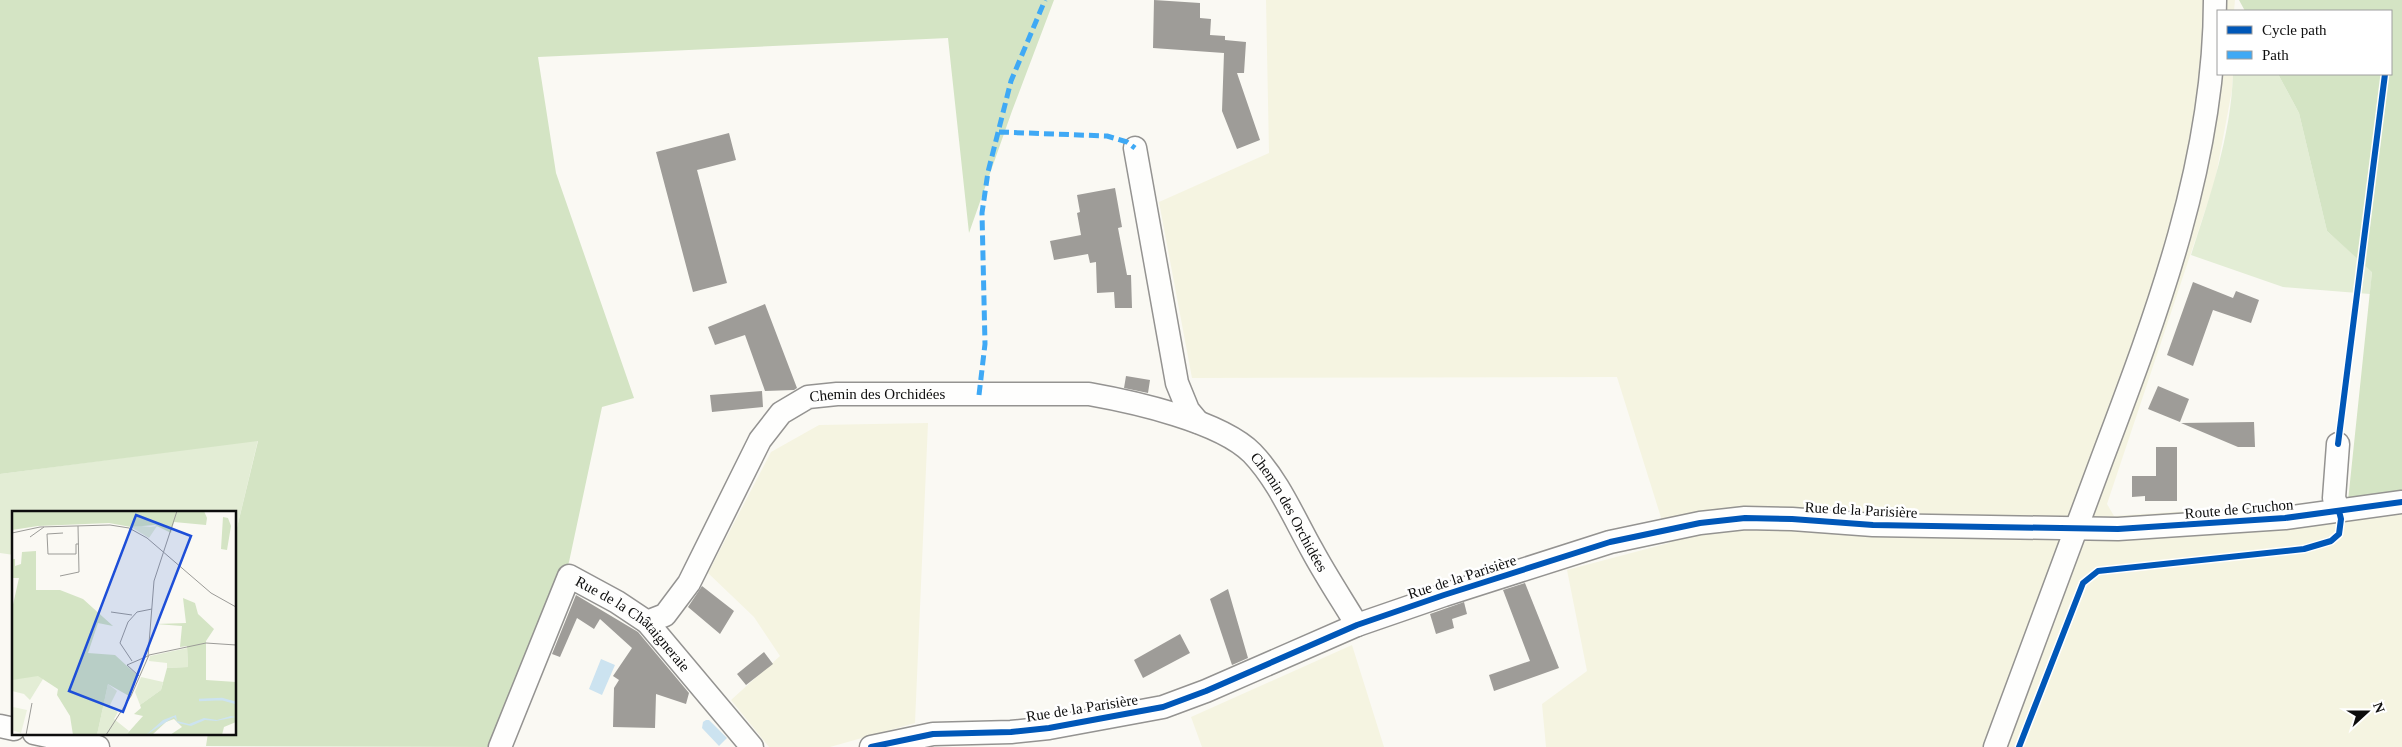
<svg xmlns="http://www.w3.org/2000/svg" width="2402" height="747" font-family="'Times New Roman',serif">
<style>
.farmland{fill:#f5f4e1}
.green{fill:#e3edd5}
.forest{fill:#d4e4c4}
.water{fill:#cce3f0}
.building{fill:#9e9c98}
.lines{fill:none;stroke-linecap:round;stroke-linejoin:round}
.minor-casing{stroke:#949391;stroke-width:25}
.minor{stroke:#fefefd;stroke-width:22}
.quiet{stroke:#3fa9f5;stroke-width:5;stroke-dasharray:10 5;stroke-linecap:butt}
.cycleway-casing{stroke:#fff;stroke-width:9}
.cycleway{stroke:#0057b8;stroke-width:6}
.labels{text-anchor:middle;dominant-baseline:central;stroke-width:5;stroke-linejoin:round;paint-order:stroke}
.street-label{font-size:15px;fill:#0d0d0d;stroke:#fff}
.inset-river{fill:none;stroke:#cce3f0;stroke-width:2.5}
.inset-road{fill:none;stroke:#9b9b97;stroke-width:1}
.view{fill:#1d4ed8;fill-opacity:0.15;stroke:#1d4ed8;stroke-width:2.5}
.inset-edge{fill:none;stroke:#0d0d0d;stroke-width:2.5}
</style>
<rect width="100%" height="100%" fill="#faf9f3"/>
<path class="farmland" d="M1266 0H2235L2234 11H2218V74H2233L2232 90 2215 181 2107 504 2114 516 2402 497V747H1546L1542 704 1587 671 1567 570 1669 543 1617 377 1192 378 1159 202 1269 153Z
M928 423 915 723 830 747H769L731 700 780 656 754 617 708 573 771 452 819 425Z
M1352 645 1384 747H1202L1191 717Z"/>
<path class="green" d="M2233 74H2278L2299 113 2327 231 2372 271 2370 294 2283 287 2191 255C2210 196 2231 136 2233 74Z
M258 440 235 536V512H14V555L0 553V474Z"/>
<path class="forest" d="M0 0H1054L1012 111 969 233 948 38 538 57 556 173 634 398 602 407 569 562 492 747 206 746 208 733H235V536L258 441 0 474Z
M2239 0H2402V497L2348 501 2372 272 2327 231 2299 113 2278 74H2391V11H2245Z"/>
<path class="water" d="M601 659 615 665 602 695 589 689Z
M706 720H709L727 738 719 746 702 728 703 722Z"/>
<path class="building" d="M1154 0 1200 3V18L1211 19 1210 35 1225 36V40L1246 42 1244 73H1237L1260 140 1237 149 1222 111 1224 53 1153 48Z
M729 133 736 160 697 170 727 283 693 292 656 152Z
M1115 188 1122 227 1118 228 1127 275H1131L1132 308H1115L1114 292 1097 293 1096 262 1090 263 1088 254 1054 260 1050 241 1081 235 1077 213 1080 212 1077 195Z
M2193 282 2233 298 2236 291 2259 300 2251 323 2213 310 2193 366 2167 355Z
M765 304 797 388 794 390 765 391 745 335 715 345 708 327Z
M1126 376 1150 380 1148 393 1124 388Z
M2158 386 2189 399 2180 422 2148 409Z
M762 391 763 407 712 412 710 395Z
M2254 422 2255 447H2238L2181 423Z
M2156 447H2177V501H2145V496L2132 497V476H2156Z
M1525 583 1559 668 1494 691 1489 675 1530 661 1503 590Z
M702 586 734 611 720 634 688 607Z
M1228 589 1248 658 1232 665 1210 599Z
M576 595 638 632 689 693 686 704 656 694 655 728 613 727 614 688 619 680 613 676 632 648 600 619 594 629 577 618 560 657 552 654Z
M1464 602 1467 614 1452 619 1454 628 1436 634 1430 614Z
M1180 634 1190 653 1143 678 1134 660Z
M764 652 773 664 746 685 737 674Z"/>
<g class="lines">
<defs>
<g id="minor">
<path d="M1135 148 1177 383 1188 410 1198 422"/>
<path d="M2338 444 2334 498 2339 511"/>
<path id="s1" d="M647 622 665 615 689 583 760 440 781 413 808 397 837 394H1089C1134 402 1220 421 1252 453 1278 480 1294 518 1312 550 1326 576 1342 600 1357 625"/>
<path d="M0 726 14 729"/>
<path d="M34 733 98 747"/>
<path id="s2" d="M500 747 569 576 617 602 647 622 752 747"/>
<path d="M871 747 933 734 1011 732 1049 728 1163 707 1206 691 1357 625 1444 595 1610 542 1700 523 1745 518 1792 519 1873 525 2118 529 2285 518 2402 502"/>
<path d="M1995 747C2031 651 2066 555 2102 459 2158 311 2215 160 2215 0"/>
</g>
</defs>
<use href="#minor" class="minor-casing"/>
<use href="#minor" class="minor"/>
<path class="quiet" d="M999 132 1107 136 1127 142 1135 148
M979 395 985 344 982 213 988 172 1011 81 1045 0"/>
<defs>
<path id="cycleway" d="M2338 444 2385 74
M871 747 933 734 1011 732 1049 728 1163 707 1206 691 1357 625 1444 595 1610 542 1700 523 1745 518 1792 519 1873 525 2118 529 2285 518 2402 502
M2019 747 2083 583 2098 571 2304 549 2331 541 2339 534 2341 519 2339 511"/>
</defs>
<use href="#cycleway" class="cycleway-casing"/>
<use href="#cycleway" class="cycleway"/>
</g>
<g class="labels">
<g class="street-label">
<text stroke="none"><textPath href="#s1" startOffset="354">Chemin des Orchidées</textPath></text>
<text transform="translate(2239 509) rotate(-5)">Route de Cruchon</text>
<text transform="translate(1861 510) rotate(3)">Rue de la Parisière</text>
<text stroke="none"><textPath href="#s1" startOffset="811">Chemin des Orchidées</textPath></text>
<text transform="translate(1462 577) rotate(-18)">Rue de la Parisière</text>
<text stroke="none"><textPath href="#s2" startOffset="265">Rue de la Châtaigneraie</textPath></text>
<text transform="translate(1082 708) rotate(-9)">Rue de la Parisière</text>
</g>
</g>
<g transform="translate(12 511)">
<rect width="224" height="224" fill="#faf9f3"/>
<path d="M129 15 139 16 145 15 137 27 119 16ZM175 137 176 156 155 157V152L137 150 138 145ZM25 163 31 168 18 189 12 183 0 180V168ZM129 166 151 171 149 179 128 194 123 181ZM96 173 105 180 97 196 106 201 102 208 117 220 114 224H85Z" fill="#e3edd5"/>
<path d="M0 0H192L195 7 194 14 162 11 159 22 143 14 119 16 97 12 26 15 0 19ZM211 6 216 7 219 15 215 39 209 38ZM24 40V79H48L71 88 101 115 86 112 76 142 103 144 126 165 117 185 96 173 85 224H61L58 205 45 184 46 178 26 165 0 169V98L7 67H0V48H3V55L9 53 10 41ZM171 87 183 92 186 103 202 118 194 130V169L224 171V211L212 216 210 224H158L170 216 162 208 154 211 140 224H114L131 205 122 203 129 197 128 194 149 179 155 157 176 156 175 135 168 136 170 115 144 113 174 112Z" fill="#d4e4c4"/>
<path d="M1 196 15 199 9 222 0 219Z" fill="#ecf2de"/>
<path d="M164 204 165 210 177 213 192 207 205 209 219 205 224 206 204 210 193 209 179 215 166 212 162 206 134 224 151 209Z" fill="#cce3f0"/>
<path class="inset-river" d="M187 189 210 188 224 192"/>
<path class="inset-road" d="M0 22 28 16 98 14 117 17 135 27 199 82 224 96M51 22 35 23 36 43H64V33H67M18 26 32 16M48 65 67 61 66 15M99 101 120 104M120 150 108 132 116 111 125 101 140 98M127 165 115 154 136 145 142 70 165 0M14 224 20 192M94 224 119 185 137 144 194 132 224 134"/>
<path class="view" d="M124 4 179 25 111 201 57 180Z"/>
<rect width="224" height="224" class="inset-edge"/>
</g>
<rect x="2217" y="10" width="175" height="65" fill="#ffffff" stroke="#9e9e9e"/>
<rect x="2227" y="26" width="25" height="8" fill="#0057b8" stroke="#9e9e9e"/>
<text x="2262" y="35" font-size="15" fill="#0d0d0d">Cycle path</text>
<rect x="2227" y="51" width="25" height="8" fill="#3fa9f5" stroke="#9e9e9e"/>
<text x="2262" y="60" font-size="15" fill="#0d0d0d">Path</text>
<g transform="translate(2367 712) rotate(69)" stroke="#ffffff" stroke-width="4" paint-order="stroke">
<path d="M0-4L9 19L0 12L-9 19Z" fill="#0d0d0d"/>
<text y="-8" font-size="14" font-weight="bold" text-anchor="middle" fill="#0d0d0d">N</text>
</g>
</svg>
